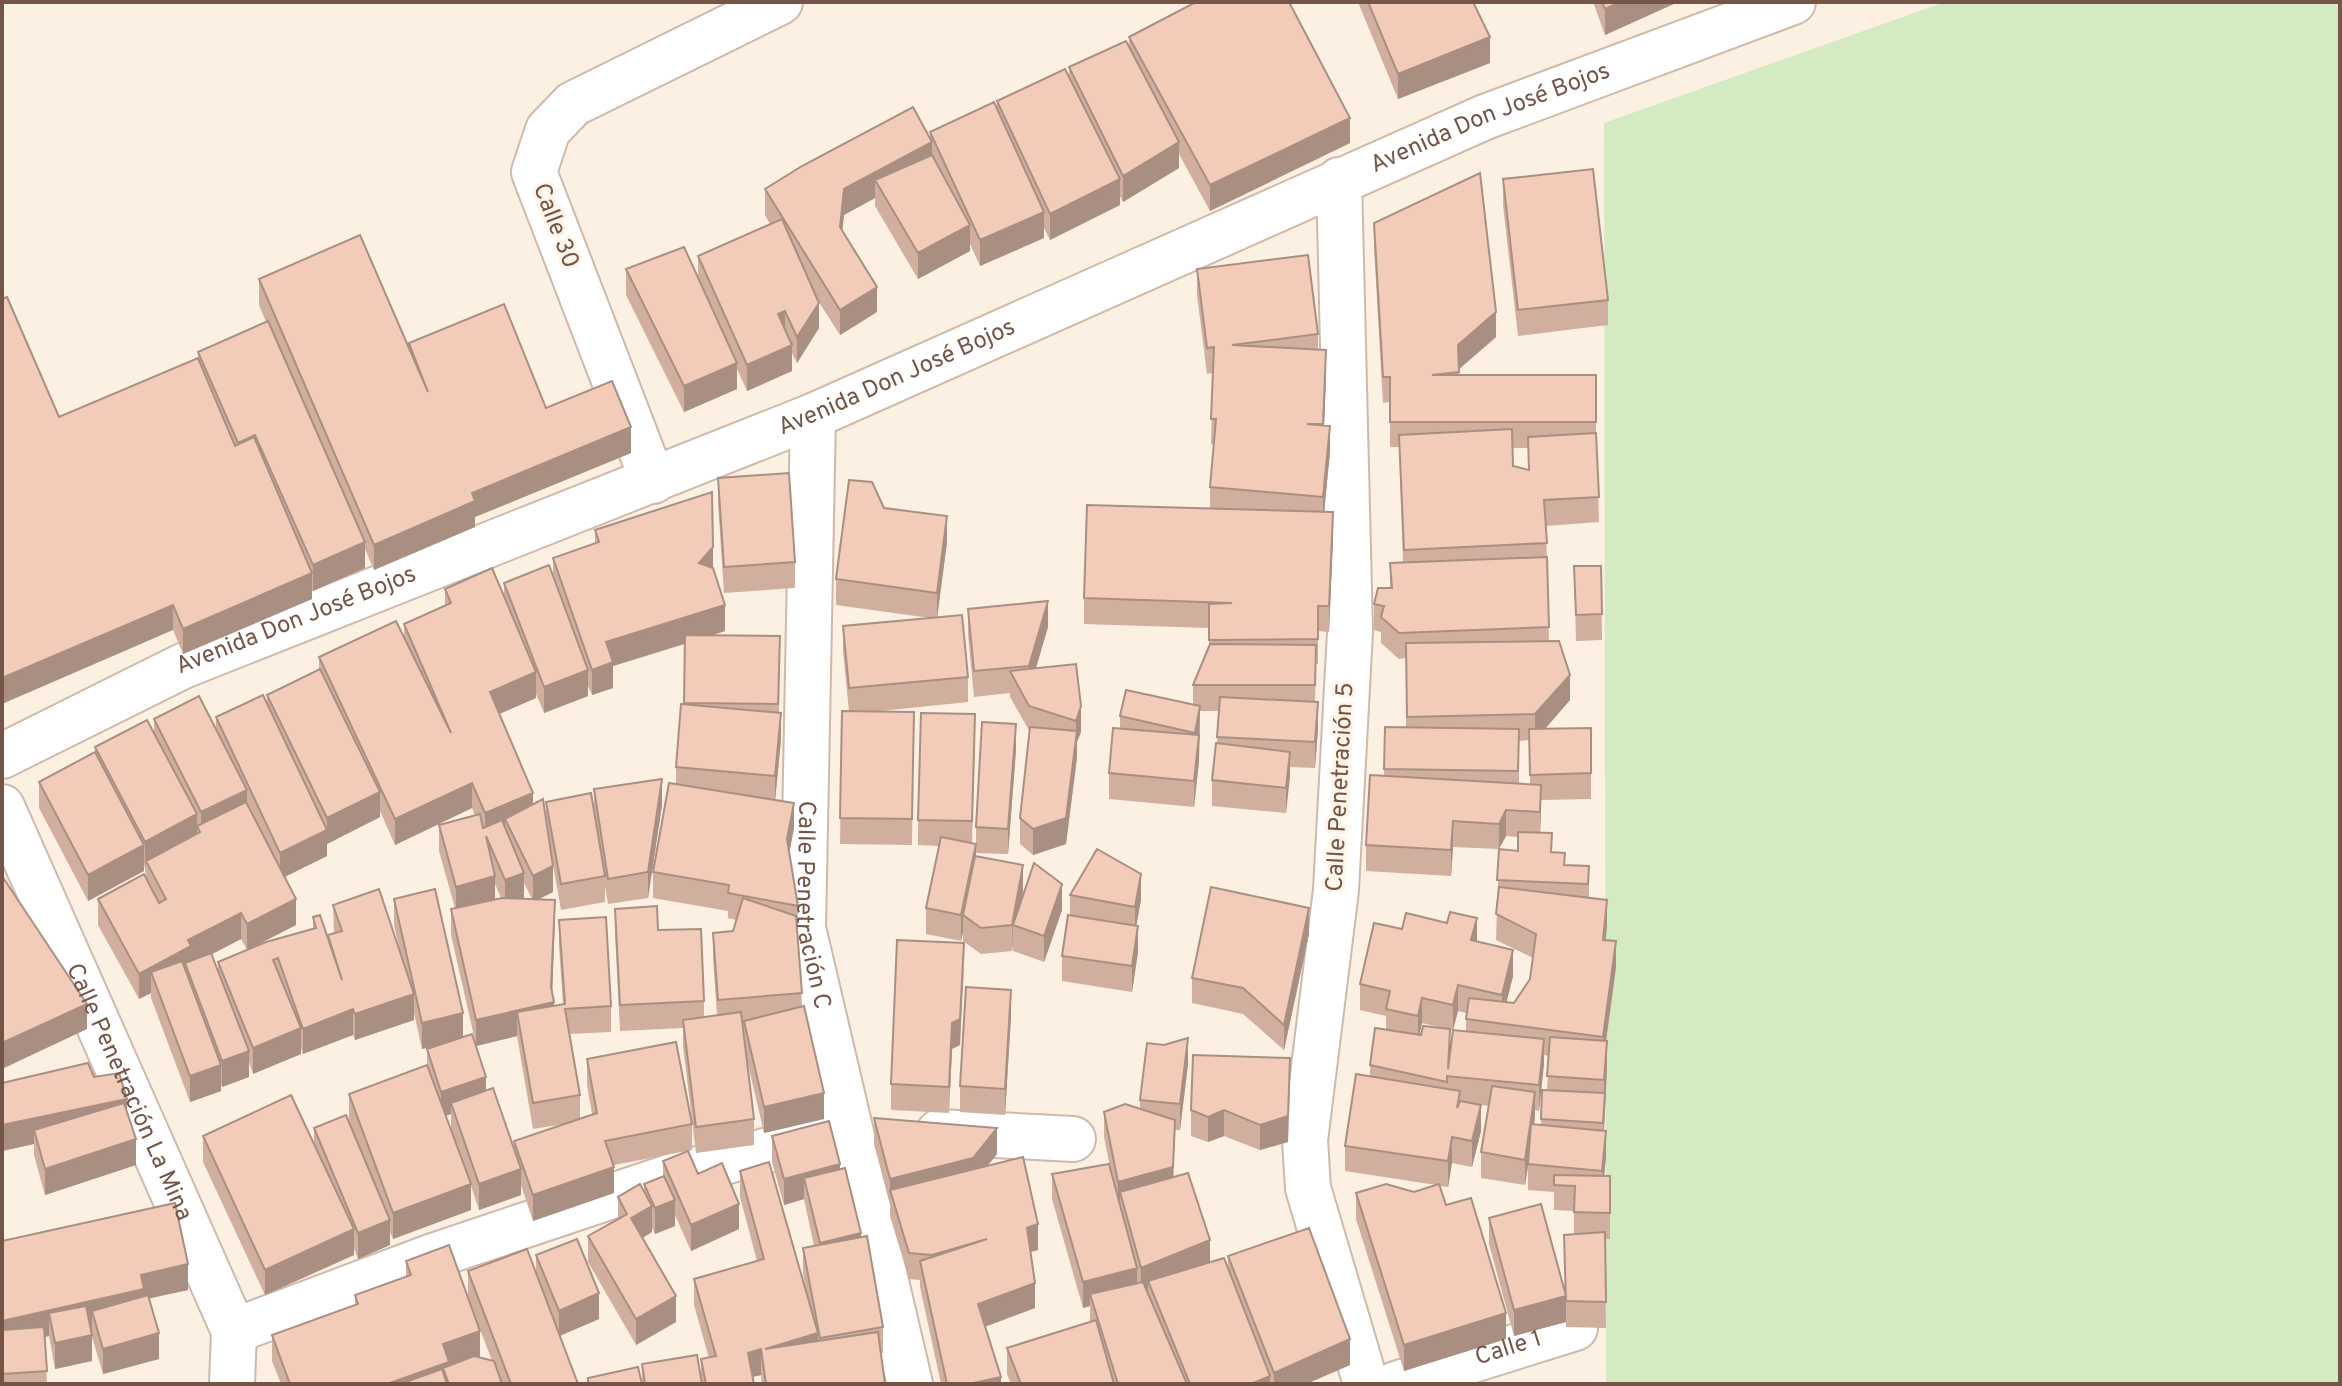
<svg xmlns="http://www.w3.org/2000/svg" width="2342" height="1386" font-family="Overpass,sans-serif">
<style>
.green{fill:#d4eac1}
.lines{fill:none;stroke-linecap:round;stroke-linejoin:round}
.street-casing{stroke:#cfb9ac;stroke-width:48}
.secondary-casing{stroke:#d2b9a9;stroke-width:48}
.street{stroke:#fff;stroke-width:44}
.secondary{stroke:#fff;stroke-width:44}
.wall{fill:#d0af9f;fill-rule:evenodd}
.shaded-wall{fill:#a98f82}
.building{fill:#f2ccb9;stroke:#a98f82;stroke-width:2}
.labels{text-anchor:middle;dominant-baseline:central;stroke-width:7;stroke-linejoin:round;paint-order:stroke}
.street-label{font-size:24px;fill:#745548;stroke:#fff5e8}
</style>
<rect width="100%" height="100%" fill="#fcf0e2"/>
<path class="green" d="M1945 2H2340V1384H1606L1604 123Z"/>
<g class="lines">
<defs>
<g id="street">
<path d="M1339 180 1350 632 1336 890 1305 1140 1308 1188 1366 1384"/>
<path id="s1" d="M813 416 803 928 910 1384"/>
<path d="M653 481 534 172 548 130 573 104 780 2"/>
<path id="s2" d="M2 807 234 1331 232 1384"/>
<path d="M939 1132 1073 1139"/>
<path d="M234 1331 433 1256 669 1177 831 1133"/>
<path id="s3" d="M1396 1384 1575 1328"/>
</g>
<g id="secondary">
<path id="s4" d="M2 756 183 666 813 416 1485 117 1793 2"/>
</g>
</defs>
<use href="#street" class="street-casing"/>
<use href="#secondary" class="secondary-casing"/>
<use href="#street" class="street"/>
<use href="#secondary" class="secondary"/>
</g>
<path class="wall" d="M1358 2H1473L1490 63 1398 99Z
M1593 2H1678L1605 35Z
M1129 37 1350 143 1210 211 1179 154V168L1123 202 1120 196V205L1050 240 1044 228V238L980 266 970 244V251L918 279 875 206V198L844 215 842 231 877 312 840 335 817 299 819 328 797 363 792 353V371L747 391 737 369V389L684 412 626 295V269L698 279V256L770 224 765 215V189L930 139V132L997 107V101L1069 76V67L1129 48Z
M1503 179 1608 300V325L1518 336 1503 205Z
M1374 223 1496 337 1459 369V375H1596V433L1599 522 1546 526 1549 641 1570 700 1546 728H1591V799L1541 800 1540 833 1552 852 1565 865 1589 866V898L1607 926 1605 940 1616 967 1606 1041 1607 1067 1604 1131 1606 1157 1604 1176H1610V1239H1605L1606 1328 1566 1327V1311V1322L1514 1336 1489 1244V1218L1565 1294 1564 1235 1574 1234V1211L1554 1210V1192L1528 1190V1167L1525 1185 1481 1178V1152L1489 1106 1476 1104 1481 1131 1472 1167 1452 1163 1448 1187 1440 1186 1446 1205 1506 1339 1404 1371 1356 1219V1193L1414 1192 1436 1185 1345 1171V1146L1370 1076V1065L1386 1029V1016L1360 1010V984L1402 929 1477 942 1513 976 1506 1002 1514 1003 1530 979 1533 958 1496 940 1499 849 1453 847 1451 876 1366 871V845L1384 776 1385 727 1406 728V658L1399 659 1381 643V632L1374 630V604L1390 588V563L1403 562 1399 447H1390V402L1383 403 1374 248ZM1512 448H1528V470L1513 466ZM1529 740 1530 784H1519V741ZM1506 836 1518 837V851L1499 849ZM1458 1011 1466 1013V1031L1450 1051V1030H1453ZM1422 1023 1447 1029 1419 1034ZM1544 1055 1549 1056 1547 1090H1542L1541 1125 1534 1124 1535 1110 1539 1111Z
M1197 269 1318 334V350L1326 376 1324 426 1330 452 1324 512 1333 538 1329 632 1318 631V664H1316L1315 702 1318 728 1315 768 1290 767 1286 813 1212 806V780L1217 743 1219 711H1200L1199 761 1194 807 1109 799V773L1120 729V716L1193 704V685L1209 646V628L1084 624V598L1210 509V487L1214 444H1211L1213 373 1207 374 1197 295Z
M259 279 409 349V343L546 408 631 453 475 517V527L374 570 365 549V568L313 591 312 589V599L183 654 173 630 59 417 198 360V352L266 322 259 305Z
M718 478 795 562V588L724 593 718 504Z
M884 508 947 542 937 617 968 677V702L871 712H914L912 845 840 844 842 711H849L843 652V626L930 618 836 605V579Z
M595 530 713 568 725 631 713 635 780 662 779 713 781 739 775 800 794 828 789 853 798 906V932L802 1006 824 1119 764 1133 747 1060 754 1119V1145L696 1153 683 1046V1028L620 1031 615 934V909L658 930 704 1001V1017L717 1015 713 959V933L733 931 736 920 728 918V911L653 898V872L676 784V767L684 704 685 644 613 666V688L592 695 588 686V696L544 713 536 694V698L499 714 533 805 546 819V802L594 813V789L662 805 648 898 608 904 605 886V902L561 910 553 865V892L539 899 555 925 552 991 554 1006 563 1005 559 946V920L611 1006V1032L569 1034 580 1095V1118L592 1114 587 1085V1059L692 1124V1150L688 1151 698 1174 739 1229 691 1251 675 1215V1226L655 1234 652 1228V1232L643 1238 676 1322 636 1345 588 1262V1236L618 1219V1197L644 1192V1184L663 1176V1161L687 1151 614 1165V1193L533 1221 521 1185V1195L479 1210 471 1186V1210L393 1239 390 1232V1245L358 1259 354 1248V1255L265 1295 203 1162V1136L314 1144V1128L357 1141 349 1119V1094L427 1065V1049L437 1045 422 1049 414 1013V1020L355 1040 353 1035 303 1054 301 1048V1054L253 1074 249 1062V1077L222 1087 221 1083V1091L190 1102 151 998V993L139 999 98 925V899L146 878 145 868 144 865V871L88 901 39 808V782L95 753V747L154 733V719L216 729V717L267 704V695L319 670V657L404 637V624L445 606V589L504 596V583L553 576V558L595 543ZM472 808 475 816 439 825V851L455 908 451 909V935L476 1045 463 1037 394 899V925L401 956 333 905 334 933 328 935V939L313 917V929L218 962V971L212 954 241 939 247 950 296 925 285 877 327 856V844L380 817V811L395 845ZM524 883 532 899 524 898ZM495 884 501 898 495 899ZM517 1036 533 1129 564 1124 514 1141V1151L486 1090 476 1046ZM451 1114V1128L445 1116Z
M1574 566H1601L1602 640 1576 641Z
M968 609 1048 627 1036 668 1076 664 1081 732 1077 742V757L1066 844 1033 855 1020 844V818L1030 732 1010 697V693L974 697 968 635Z
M975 740 972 844 976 856 1023 890 1022 899 1062 910 1044 962 1013 951V945L1012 951 981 954 963 941V932L961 941 926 934V908L939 846 918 845V820Z
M1016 750 1008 854 976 853V827Z
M1070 895 1141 900 1136 926 1138 952 1132 992 1062 981V956L1070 915Z
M1309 934 1284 1050 1243 1014 1192 1003V978Z
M964 968 960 1045 952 1049 949 1113 891 1110V1084Z
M1011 1016 1005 1115 960 1112V1086Z
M1188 1064 1180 1130H1175L1173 1177 1210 1262 1228 1269V1256L1350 1365 1306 1384H1011L1007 1374V1348L1090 1322V1306L1083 1308 1052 1199V1174L1110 1167 1104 1137V1112L1140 1109V1100Z
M94 1077 127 1111 136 1165 45 1195 34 1155V1144L2 1151Z
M1290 1084 1288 1142 1260 1150 1224 1136 1208 1142 1191 1136V1110Z
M874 1118 997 1154 987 1166 1038 1250 1030 1252 1035 1308 985 1327 1001 1384H941L920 1287V1280L909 1279 890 1216V1205L874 1144Z
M772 1136 840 1169 861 1237 883 1327V1353H881L885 1384H762L761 1375 752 1377 754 1384H588L642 1382V1364L701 1377V1359L709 1358 694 1305V1279L757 1261 740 1197V1171L808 1298 803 1274V1248L814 1246 804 1199 784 1205 772 1162Z
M2 1241 188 1290 149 1298 159 1359 103 1374 92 1337V1361L55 1369 49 1336 45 1337 47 1384H2Z
M536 1255 599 1319 560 1336 578 1384H281L272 1361V1335L355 1305V1295L406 1277V1261L480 1357 492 1361 468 1297V1271L536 1273Z"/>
<path class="shaded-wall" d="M1620 2H1678L1605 35V9Z
M1490 37V63L1398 99V74Z
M1350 118V143L1210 211V185Z
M932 142V168L875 180V198L844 215 840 253V227L844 189Z
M1179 142V168L1123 202V176Z
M1120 179V205L1050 240V214Z
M1044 212V238L980 266V240Z
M970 225V251L918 279V253Z
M877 287V312L840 335V310Z
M819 303V328L797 363V337Z
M785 311V337L778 314Z
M1496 312V337L1458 370V345Z
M792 345V371L747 391V365Z
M1326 350V376L1323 450V424Z
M737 363V389L684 412V386Z
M1330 426V452L1323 523V497Z
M631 427V453L475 517V527L374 570V545L472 493Z
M1333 512V538L1329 632V606Z
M947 516V542L937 619V593Z
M365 542V568L313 591V565Z
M713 547V573L699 563Z
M312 573V599L183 654V629Z
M1048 601V627L1029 691V666Z
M173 605V630L2 704V678Z
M725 605V631L613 666V688L592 695V670L606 642Z
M588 670V696L544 713V687Z
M536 672V698L490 718V692Z
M1570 675V700L1535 740V714Z
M1318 702V728L1315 768V742Z
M1081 706V732L1077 742V757L1066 844 1033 855V829L1076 741V721Z
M1200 706 1199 761 1194 807 1195 733Z
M781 713V739L775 802V776Z
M1016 724V750L1008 854V829Z
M1290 752V777L1286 813V788Z
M662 779V805L648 898V872Z
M472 783V808L395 845V819Z
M1541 785V811L1540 838V812Z
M247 790V816L201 838V812Z
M380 792V817L327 844V856L280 879V853L327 830V818Z
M533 793V818L505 819V830L485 839V813Z
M794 803V828L787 865V839Z
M1506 810V836L1499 849V824Z
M197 814V840L146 861 145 868V842Z
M1453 821V847L1451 876V850Z
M976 844V870L963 915V932L961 941V915Z
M144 845V871L88 901V875Z
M1023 865V890L1016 927 1013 925 1012 951V925Z
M553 866V892L533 902V876Z
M524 873V898L505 906V880Z
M1141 874V900L1135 933V907Z
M495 876V902L456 912V887Z
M1062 884V910L1044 962V936Z
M296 899V925L247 950V924Z
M555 900 552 1003 554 1002V1028L517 1012V1036L476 1046V1020Z
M1607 900V926L1603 965V940Z
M1309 908V934L1284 1050V1025Z
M241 913V939L191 965 185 963V975L151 972V993L139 999V974L188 940Z
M1477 918V944L1471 940Z
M1138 926V952L1132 992V966Z
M1616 941V967L1603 1063V1037Z
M964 943 960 1045 952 1049 949 1113 952 1023Z
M1513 950V976L1502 1021V995Z
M1458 985V1011L1453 1030V1005Z
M1011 990V1016L1005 1115V1089Z
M414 994V1020L355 1040V1014Z
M1422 998V1023L1418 1042V1016Z
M87 1004V1029L2 1069V1043Z
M353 1009V1035L303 1054V1029Z
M463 1013V1039L422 1049V1023Z
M301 1028V1054L253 1074V1048Z
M1188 1038V1064L1180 1130V1104Z
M1544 1039V1065L1539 1111V1085Z
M1607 1041V1067L1603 1149 1604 1080Z
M249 1051V1077L222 1087V1061Z
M1290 1058 1288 1142 1260 1150V1125Z
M221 1065V1091L190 1102V1076Z
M486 1077V1103H451V1114L441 1117V1092Z
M1535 1092V1118L1525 1185V1160Z
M824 1093V1119L764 1133V1107Z
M127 1099V1125L34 1130V1144L2 1151V1125Z
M1481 1105V1131L1472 1167V1141Z
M1224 1110V1136L1208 1142V1117Z
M1175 1120 1173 1193 1120 1192V1207L1118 1208V1182Z
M997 1128V1154L973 1184 890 1190V1205V1179Z
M1606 1131V1157L1602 1197V1171Z
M1452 1137V1163L1448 1187V1161Z
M136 1139V1165L45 1195V1169Z
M840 1164V1190L804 1178V1199L784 1205V1179Z
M614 1167V1193L533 1221V1195Z
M521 1169V1195L479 1210V1184Z
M471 1184V1210L393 1239V1213Z
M675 1200V1226L655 1234V1208Z
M739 1204V1229L691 1251V1225Z
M652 1206V1232L631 1244V1218Z
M390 1220V1245L358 1259V1233Z
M1038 1224V1250L1027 1253V1228Z
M354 1229V1255L265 1295V1270Z
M861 1233V1259L820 1268V1243Z
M1210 1240V1266L1148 1281V1291L1141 1294V1268Z
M188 1264V1290L92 1311V1327L54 1335 49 1313V1336L2 1346V1321L141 1275Z
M1137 1268V1293L1090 1294V1306L1083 1308V1282Z
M1035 1283V1308L978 1329V1304Z
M599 1293V1319L559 1336V1311Z
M676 1296V1322L636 1345V1319Z
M1566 1296V1322L1514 1336V1310Z
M1506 1313V1339L1404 1371V1345Z
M480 1331V1357L443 1368V1384H387L443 1344Z
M159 1333V1359L103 1374V1349Z
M818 1333V1359L765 1349Z
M92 1335V1361L55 1369V1343Z
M1350 1339V1365L1306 1384H1274V1373Z
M761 1349V1375L748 1378V1353Z
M1270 1376V1384H1251Z
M1001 1377V1384H969Z"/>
<path class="building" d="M1196 2H1289L1350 118 1210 185 1129 37Z
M1368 2H1473L1490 37 1398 74Z
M1602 2H1620L1605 9Z
M1126 41 1179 142 1123 176 1069 67Z
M1065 69 1120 179 1050 214 997 101Z
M994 102 1044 212 980 240 930 132Z
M913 107 932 142 844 189 840 227 877 287 840 310 765 189 802 166Z
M932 155 970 225 918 253 875 180Z
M1593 169 1608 300 1518 310 1503 179Z
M1480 173 1496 312 1458 345 1459 372 1432 375H1596V422H1390V377H1383L1374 223Z
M782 219 819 303 797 337 785 311 778 314 792 345 747 365 698 256Z
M360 235 428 392 409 343 504 304 546 408 612 381 631 427 472 493 475 501 374 545 259 279Z
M684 247 737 363 684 386 626 269Z
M1308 255 1318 334 1232 345 1326 350 1323 424H1307L1330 426 1323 497 1210 487 1216 419H1211L1214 347 1207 348 1197 269Z
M7 297 59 417 198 358 235 446 254 437 312 573 183 629 173 605 2 678V299Z
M268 321 365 542 313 565 255 435 238 443 198 352Z
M1512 429 1513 466 1529 470 1528 437 1596 433 1599 497 1544 500 1547 543 1404 550 1399 435Z
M789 473 795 562 724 567 718 478Z
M849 480 872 482 884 508 947 516 937 593 836 579Z
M712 492 713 547 699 563 713 568 725 605 606 642 613 662 592 670 553 558 599 542 595 530Z
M1087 505 1333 512 1329 606H1318V639L1209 640V604L1232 603 1084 598Z
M1547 557 1549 627 1399 633 1381 617 1384 606 1374 604 1378 588H1392L1390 563Z
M549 565 588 670 544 687 504 583Z
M1574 566H1601L1602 614 1576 615Z
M492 568 536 672 490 692 533 793 485 813 472 783 395 819 319 657 396 621 451 733 404 624 451 603 445 589Z
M1048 601 1029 666 974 671 968 609Z
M962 615 968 677 849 688 843 626Z
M685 635 780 636 778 704 684 703Z
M1559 641 1570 675 1535 714 1407 717 1406 643Z
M1210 644 1316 645 1315 685H1193Z
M1076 664 1081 706 1076 721 1029 706 1010 671Z
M320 669 380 792 327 818 267 695Z
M1126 690 1200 706 1195 733 1120 716Z
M263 695 327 830 280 853 216 717Z
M199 696 247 790 201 812 154 719Z
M1220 697 1318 702 1315 742 1217 737Z
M681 704 781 713 775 776 676 767Z
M842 711 914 712 912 819 840 818Z
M921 713 975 714 972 821 918 820Z
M147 720 197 814 145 842 95 747Z
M982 722 1016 724 1008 829 976 827Z
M1030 727 1077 731 1066 818 1033 829 1020 818Z
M1385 727 1519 729 1518 771 1384 769Z
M1113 728 1199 735 1194 781 1109 773Z
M1591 728V773L1530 775 1529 729Z
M1216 743 1290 752 1286 788 1212 780Z
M95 752 144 845 88 875 39 782Z
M1370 775 1541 785 1540 812 1506 810 1499 824 1453 821 1451 850 1366 845Z
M662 779 648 872 608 879 594 789Z
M669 783 794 803 787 839 798 906 728 893 729 885 653 872Z
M591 793 605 876 561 884 546 802Z
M543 799 553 866 533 876 505 819Z
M246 802 296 899 247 924 241 913 188 940 191 946 139 974 98 899 144 874 159 903 166 899 146 861 200 832 197 826Z
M480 814 483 828 502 820 524 873 505 880 486 836 495 876 456 887 439 825Z
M1518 832 1552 833 1551 852 1565 853 1564 865 1589 866 1588 884 1497 880 1499 849 1518 851Z
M941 837 976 844 961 915 926 908Z
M1097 849 1141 874 1135 907 1070 895Z
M975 856 1023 865 1012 925 981 928 963 915Z
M1034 863 1062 884 1044 936 1013 925Z
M2 876 87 1004 2 1043Z
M1211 887 1309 908 1284 1025 1243 988 1192 978Z
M1499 887 1607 900 1603 940 1616 941 1603 1037 1466 1019 1469 998 1514 1003 1530 979 1536 934 1496 914Z
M379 889 414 994 355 1014 353 1009 303 1029 278 958 273 960 301 1028 253 1048 218 962 266 942 316 928 313 917 320 915 342 980 328 935 342 931 333 905Z
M435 889 463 1013 422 1023 394 899Z
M502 898 555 900 551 987 554 1002 476 1020 451 909Z
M743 898 796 916 802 993 718 1000 713 933 733 931Z
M657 906 658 930 701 929 704 1001 620 1005 615 909Z
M1450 912 1477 918 1471 940 1513 950 1502 995 1458 985 1453 1005 1422 998 1418 1016 1386 1009 1390 991 1360 984 1374 923 1402 929 1406 913 1447 923Z
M1068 915 1138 926 1132 966 1062 956Z
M606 917 611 1006 565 1009 580 1095 533 1103 517 1012 565 1004 559 920Z
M897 940 964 943 960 1019 952 1023 949 1087 891 1084Z
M211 953 249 1051 222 1061 185 963Z
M182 961 221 1065 190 1076 151 972Z
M966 987 1011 990 1005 1089 960 1086Z
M804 1006 824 1093 764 1107 744 1021Z
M741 1012 754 1119 696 1127 683 1020Z
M1423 1026 1450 1029 1448 1069 1453 1030 1544 1039 1539 1085 1447 1076V1082L1370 1065 1375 1028 1421 1035Z
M472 1034 486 1077 441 1092 427 1049Z
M1550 1037 1607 1041 1604 1080 1547 1076Z
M1188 1038 1180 1104 1140 1100 1147 1043 1164 1045Z
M676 1042 692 1124 605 1141 614 1167 533 1195 514 1141 597 1113 587 1059Z
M1193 1055 1290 1058 1288 1116 1260 1125 1224 1110 1208 1117 1191 1110Z
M88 1063 94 1077 119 1073 127 1099 2 1125V1083Z
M427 1065 471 1184 393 1213 349 1094Z
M1356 1074 1460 1091 1457 1108 1460 1101 1481 1105 1472 1141 1452 1137 1448 1161 1345 1146Z
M1492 1086 1535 1092 1525 1160 1481 1152Z
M493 1088 521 1169 479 1184 451 1103Z
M1542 1090 1605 1093 1603 1123 1541 1119Z
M291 1095 354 1229 265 1270 203 1136Z
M124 1103 136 1139 45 1169 34 1130Z
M1125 1104 1175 1120 1173 1167 1118 1182 1104 1112Z
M346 1115 390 1220 358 1233 314 1128Z
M874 1118 997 1128 973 1158 890 1179Z
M829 1121 840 1164 784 1179 772 1136Z
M1531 1124 1606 1131 1602 1171 1528 1164Z
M688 1151 698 1174 722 1163 739 1204 691 1225 663 1161Z
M1023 1157 1038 1224 1027 1228 1035 1283 978 1304 1001 1377 969 1384H947L920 1261 987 1239 932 1255 909 1253 890 1190Z
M769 1162 818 1333 765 1349 878 1332 885 1384H766L761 1349 748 1353 754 1384H706L701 1359 716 1356 694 1279 764 1259 740 1171Z
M1109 1164 1137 1268 1083 1282 1052 1174Z
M845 1168 861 1233 820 1243 804 1178Z
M1188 1173 1210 1240 1141 1268 1120 1192Z
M1554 1175 1610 1176V1213L1574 1212 1575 1186 1554 1185Z
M664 1176 675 1200 655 1208 644 1184Z
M640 1184 652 1206 631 1218 676 1296 636 1319 588 1236 627 1214 618 1197Z
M1386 1184 1414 1192 1439 1184 1446 1205 1471 1198 1506 1313 1404 1345 1356 1193Z
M175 1203 188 1264 141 1275 144 1289 2 1321V1241Z
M1541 1204 1566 1296 1514 1310 1489 1218Z
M1309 1228 1350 1339 1274 1373 1228 1256Z
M1605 1232 1606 1302 1566 1301 1564 1235Z
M867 1236 883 1327 820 1338 803 1248Z
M577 1239 599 1293 559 1311 536 1255Z
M449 1245 480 1331 443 1344 449 1362 387 1384H289H290L272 1335 358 1304 355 1295 411 1275 406 1261Z
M527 1249 578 1384H511L468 1271Z
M1224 1258 1270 1376 1251 1384H1190L1148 1281Z
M1143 1282 1187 1384H1118L1090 1294Z
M148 1295 159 1333 103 1349 92 1311Z
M86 1306 92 1335 55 1343 49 1313Z
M1096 1320 1114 1384H1021L1007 1348Z
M44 1327 47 1371 2 1374V1330Z
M697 1355 702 1384H645L642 1364Z
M474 1356 494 1361 502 1384H449L443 1368Z
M638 1367 642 1384H588V1378Z
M442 1369 447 1384H400Z"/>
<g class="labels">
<g class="street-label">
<text stroke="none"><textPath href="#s4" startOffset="1620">Avenida Don José Bojos</textPath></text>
<text transform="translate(555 226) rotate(69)">Calle 30</text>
<text stroke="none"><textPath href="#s4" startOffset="972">Avenida Don José Bojos</textPath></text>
<text stroke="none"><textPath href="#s4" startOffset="324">Avenida Don José Bojos</textPath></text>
<text transform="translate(1341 787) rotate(-87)">Calle Penetración 5</text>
<text stroke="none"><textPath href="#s1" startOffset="490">Calle Penetración C</textPath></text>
<text stroke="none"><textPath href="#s2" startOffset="312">Calle Penetración La Mina</textPath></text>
<text stroke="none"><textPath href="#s3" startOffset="118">Calle 1</textPath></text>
</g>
</g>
<rect width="2342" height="1386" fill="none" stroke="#745548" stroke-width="8"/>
</svg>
